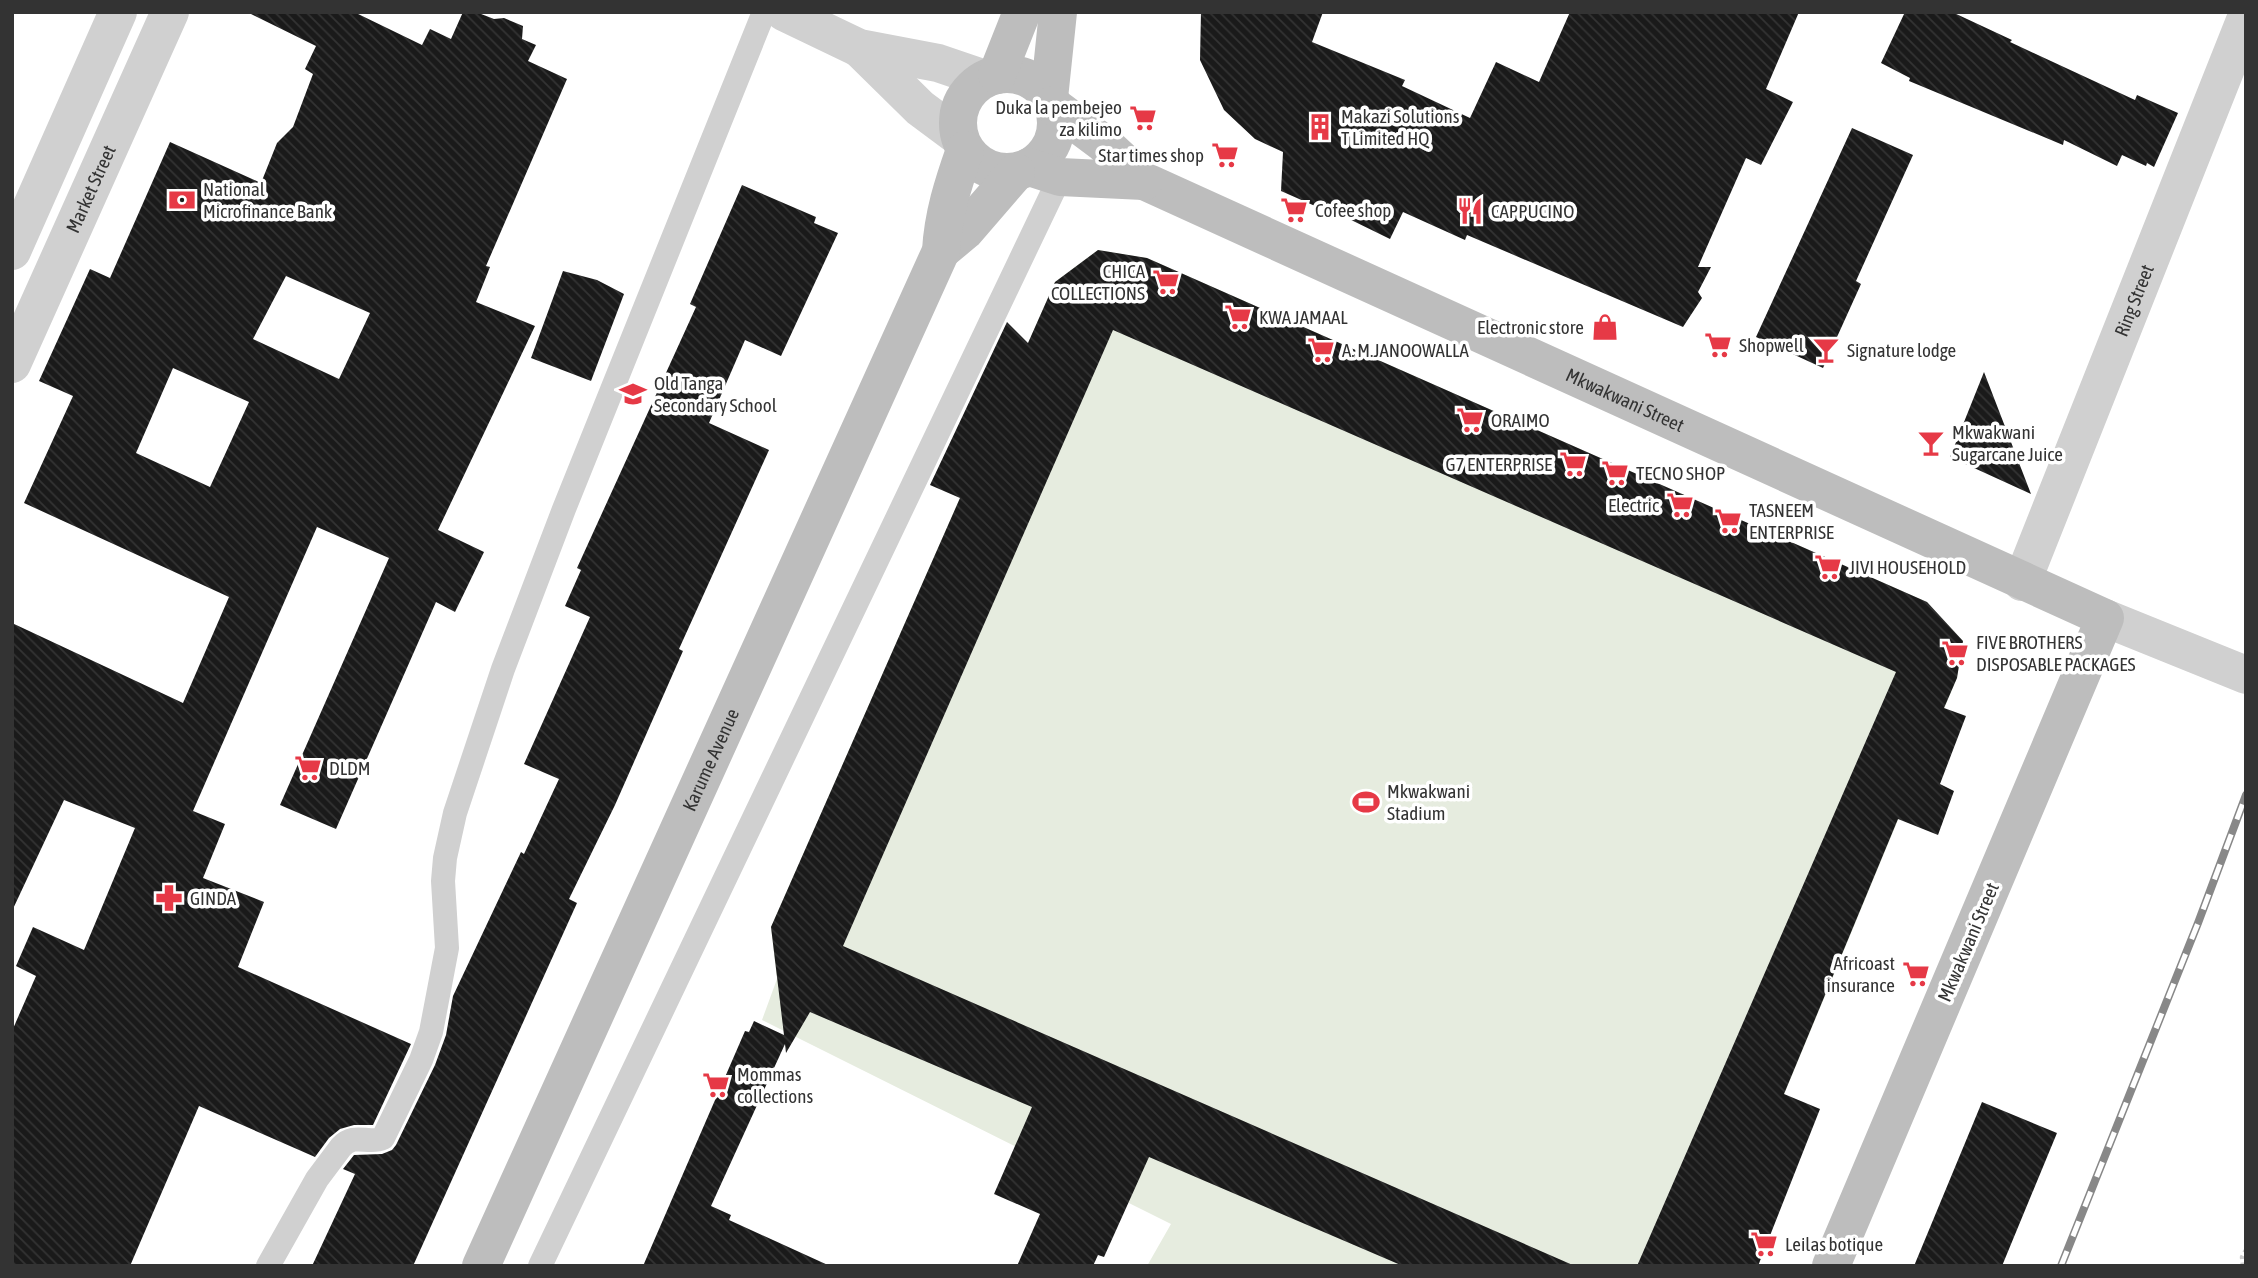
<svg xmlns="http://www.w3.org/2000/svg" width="2258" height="1278" font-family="'Asap Condensed',sans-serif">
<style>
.grass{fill:#e6ecdf}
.building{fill:url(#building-back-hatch);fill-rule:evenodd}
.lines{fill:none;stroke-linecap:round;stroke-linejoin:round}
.path{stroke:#cdcdcd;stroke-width:4.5;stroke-dasharray:3.5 3.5;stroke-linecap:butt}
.service{stroke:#d0d0d0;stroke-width:24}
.minor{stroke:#d0d0d0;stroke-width:38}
.secondary{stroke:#bdbdbd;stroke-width:38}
.rail-casing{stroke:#888;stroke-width:8}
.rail{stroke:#fff;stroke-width:5;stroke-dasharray:16;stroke-linecap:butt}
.labels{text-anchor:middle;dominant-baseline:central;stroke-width:7;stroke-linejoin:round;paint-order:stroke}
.poi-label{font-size:19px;fill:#333;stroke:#fff;text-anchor:start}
.street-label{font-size:19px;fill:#333;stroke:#fff}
</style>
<defs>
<pattern id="building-back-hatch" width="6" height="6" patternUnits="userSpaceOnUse" patternTransform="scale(1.75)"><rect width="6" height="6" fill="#1a1a1a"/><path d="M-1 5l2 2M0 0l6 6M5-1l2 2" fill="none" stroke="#333"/></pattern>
</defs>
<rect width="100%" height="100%" fill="#fff"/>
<path class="grass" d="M1098 250 1147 258 1927 602 1963 641 1957 678 1713 1266H1147L1171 1224 762 1020 777 979 771 927 1055 282Z"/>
<path class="building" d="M247 12H354L422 45 430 29 451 39 463 12H476L494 19 504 18 523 26 522 39 536 45 528 61 567 79 486 266 490 267 476 302 535 326 438 530 484 552 455 612 436 602 336 829 280 805 389 558 317 527 193 811 225 824 203 878 264 902 238 967 411 1044 373 1125H354L340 1129 329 1138 315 1157 199 1106 130 1266H12V1031L36 976 16 966 33 927 84 950 135 828 64 800 12 911V623L183 703 229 597 24 503 73 396 39 381 90 269 110 278 170 142 261 183 277 143 293 127 313 74 305 69 316 46ZM286 276 370 313 339 379 253 339ZM173 368 249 402 210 487 136 453Z
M1201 12H1323L1312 42 1405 80 1402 86 1470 118 1496 62 1539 82 1570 12H1799L1766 89 1793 102 1761 165 1746 158 1698 267H1711L1698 292 1702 298 1683 327 1467 235 1465 240 1403 212 1390 239 1343 216 1340 217 1281 191 1283 152 1255 139 1224 110 1200 60Z
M1905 12H1952L2012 40 2010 42 2135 100 2137 95 2178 113 2154 167 2147 163 2146 166 2122 155 2117 166 2064 140 2063 145 1909 81 1910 78 1881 63Z
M1852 128 1913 155 1856 281 1861 284 1823 368 1756 337Z
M742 185 816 217 814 223 838 233 781 356 745 340 709 423 769 450 679 649 683 651 615 805 569 899 577 903 413 1266H312L355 1174 343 1169 354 1155 382 1154 392 1150 396 1145 435 1065 446 1035 453 996 521 852 524 854 559 779 524 764 590 617 565 606 581 570 577 568 696 307 690 304Z
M1098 250 1147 258 1927 602 1963 641 1957 678 1944 708 1966 716 1940 784 1954 791 1938 835 1898 819 1784 1094 1820 1109 1758 1266H1637L1896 672 1113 330 843 946 1575 1266H1403L1149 1157 1104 1257 1098 1255 1093 1266H1017L1040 1214 994 1194 1032 1107 810 1012 786 1053 785 1044 711 1206 731 1215 729 1220 830 1266H643L745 1031 749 1032 754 1021 784 1035 771 927 960 498 930 485 1007 322 1028 343 1055 282Z
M563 271 597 280 624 294 591 381 531 358Z
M1984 372 2031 494 1950 457Z
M1982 1102 2057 1133 2002 1266H1914Z"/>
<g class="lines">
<path class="path" d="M2243 1266 2242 1257 2246 1250"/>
<path class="service" d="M268 1266 317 1179 341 1147C355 1132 368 1145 383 1138L421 1060 431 1032 447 948 443 881 445 858 455 813 503 669 564 509 764 12
M540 1266 1060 177"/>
<g class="minor">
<path d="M784 12 859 48 938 63 985 79"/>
<path d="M859 48 920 108 959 137"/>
<path d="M12 251 118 12"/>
<path id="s1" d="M12 364 170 12"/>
<path id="s2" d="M2022 582 2246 18"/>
<path d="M2105 618 2246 675"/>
</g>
<g class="secondary">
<circle cx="1007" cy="123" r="49"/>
<path d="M997 75 1022 12"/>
<path d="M1049 98 1058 12"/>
<path id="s3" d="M1052 105 1103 143 1144 181 2105 618 1831 1266"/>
<path d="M1029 167 1060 177 1144 181"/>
<path d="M941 251 965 231 1016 172"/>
<path id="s4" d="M481 1266 941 251C943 215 953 184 965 150"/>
</g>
<defs>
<path id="rail" d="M2061 1266 2198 923 2246 795"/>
</defs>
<use href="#rail" class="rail-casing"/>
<use href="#rail" class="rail"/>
</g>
<defs>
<symbol id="supermarket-bare" viewBox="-9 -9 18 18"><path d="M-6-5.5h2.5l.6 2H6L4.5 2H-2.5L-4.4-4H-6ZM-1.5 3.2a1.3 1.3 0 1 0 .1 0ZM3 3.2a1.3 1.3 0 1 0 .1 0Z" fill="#e63946" stroke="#fff" stroke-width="2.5" paint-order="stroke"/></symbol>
<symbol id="building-bare" viewBox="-9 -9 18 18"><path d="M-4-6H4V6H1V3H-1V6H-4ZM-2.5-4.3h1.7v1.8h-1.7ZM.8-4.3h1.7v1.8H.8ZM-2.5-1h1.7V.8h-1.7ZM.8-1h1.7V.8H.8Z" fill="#e63946" stroke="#fff" stroke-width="2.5" paint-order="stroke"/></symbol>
<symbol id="bank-bare" viewBox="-9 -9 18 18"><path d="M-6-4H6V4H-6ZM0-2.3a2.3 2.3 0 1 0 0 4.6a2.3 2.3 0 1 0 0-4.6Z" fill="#e63946" stroke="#fff" stroke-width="2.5" paint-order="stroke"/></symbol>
<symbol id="restaurant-bare" viewBox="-9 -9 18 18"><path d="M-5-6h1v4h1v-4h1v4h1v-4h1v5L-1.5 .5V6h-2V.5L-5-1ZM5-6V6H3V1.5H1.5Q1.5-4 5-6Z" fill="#e63946" stroke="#fff" stroke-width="2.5" paint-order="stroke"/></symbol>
<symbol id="shop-bare" viewBox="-9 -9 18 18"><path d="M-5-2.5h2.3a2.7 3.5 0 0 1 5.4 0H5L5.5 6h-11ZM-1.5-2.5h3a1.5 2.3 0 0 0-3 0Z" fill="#e63946" stroke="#fff" stroke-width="2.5" paint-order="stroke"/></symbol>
<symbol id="bar-bare" viewBox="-9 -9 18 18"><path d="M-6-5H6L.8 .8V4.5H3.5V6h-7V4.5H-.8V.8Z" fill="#e63946" stroke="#fff" stroke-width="2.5" paint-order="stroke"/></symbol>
<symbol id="school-bare" viewBox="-9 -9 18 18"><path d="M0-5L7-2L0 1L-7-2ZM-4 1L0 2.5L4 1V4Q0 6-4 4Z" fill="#e63946" stroke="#fff" stroke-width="2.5" paint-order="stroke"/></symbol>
<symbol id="stadium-bare" viewBox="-9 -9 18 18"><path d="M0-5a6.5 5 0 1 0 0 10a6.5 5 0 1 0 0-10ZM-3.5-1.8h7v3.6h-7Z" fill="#e63946" stroke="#fff" stroke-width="2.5" paint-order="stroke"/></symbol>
<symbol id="pharmacy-bare" viewBox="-9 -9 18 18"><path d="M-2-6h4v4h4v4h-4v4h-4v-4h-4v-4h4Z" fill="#e63946" stroke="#fff" stroke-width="2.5" paint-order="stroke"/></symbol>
</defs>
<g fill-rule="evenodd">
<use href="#supermarket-bare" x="1124" y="99" width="38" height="38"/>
<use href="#building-bare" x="1301" y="108" width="38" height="38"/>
<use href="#supermarket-bare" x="1206" y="136" width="38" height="38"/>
<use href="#bank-bare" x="163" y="181" width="38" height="38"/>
<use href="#supermarket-bare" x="1275" y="191" width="38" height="38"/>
<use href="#restaurant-bare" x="1451" y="192" width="38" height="38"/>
<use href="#supermarket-bare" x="1147" y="263" width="38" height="38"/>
<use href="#supermarket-bare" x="1219" y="298" width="38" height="38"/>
<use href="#shop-bare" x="1586" y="308" width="38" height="38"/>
<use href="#supermarket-bare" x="1699" y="326" width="38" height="38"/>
<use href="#supermarket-bare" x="1302" y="331" width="38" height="38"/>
<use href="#bar-bare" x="1807" y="331" width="38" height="38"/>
<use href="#school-bare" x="614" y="375" width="38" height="38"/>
<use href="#supermarket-bare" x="1451" y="401" width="38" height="38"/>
<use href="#bar-bare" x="1912" y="424" width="38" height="38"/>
<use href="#supermarket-bare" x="1554" y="445" width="38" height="38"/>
<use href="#supermarket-bare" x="1596" y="454" width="38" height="38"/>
<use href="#supermarket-bare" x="1661" y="486" width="38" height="38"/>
<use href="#supermarket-bare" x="1709" y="502" width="38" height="38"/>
<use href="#supermarket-bare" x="1809" y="548" width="38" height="38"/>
<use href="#supermarket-bare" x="1936" y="634" width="38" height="38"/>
<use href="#supermarket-bare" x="289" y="749" width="38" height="38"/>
<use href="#stadium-bare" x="1347" y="783" width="38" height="38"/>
<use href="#pharmacy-bare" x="150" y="879" width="38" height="38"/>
<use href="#supermarket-bare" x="1897" y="955" width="38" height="38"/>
<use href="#supermarket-bare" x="697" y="1066" width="38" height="38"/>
<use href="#supermarket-bare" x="1745" y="1225" width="38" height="38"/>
</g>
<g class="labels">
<g class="poi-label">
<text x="1122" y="107" text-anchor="end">Duka la pembejeo<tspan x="1122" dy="22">za kilimo</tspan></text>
<text x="1341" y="116">Makazi Solutions<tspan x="1341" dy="22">T Limited HQ</tspan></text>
<text x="1204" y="155" text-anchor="end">Star times shop</text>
<text x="203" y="189">National<tspan x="203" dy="22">Microfinance Bank</tspan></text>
<text x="1315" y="210">Cofee shop</text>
<text x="1491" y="211">CAPPUCINO</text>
<text x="1145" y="271" text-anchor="end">CHICA<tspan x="1145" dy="22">COLLECTIONS</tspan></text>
<text x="1259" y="317">KWA JAMAAL</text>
<text x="1584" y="327" text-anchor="end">Electronic store</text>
<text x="1739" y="345">Shopwell</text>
<text x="1342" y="350">A. M.JANOOWALLA</text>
<text x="1847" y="350">Signature lodge</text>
<text x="654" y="383">Old Tanga<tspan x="654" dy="22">Secondary School</tspan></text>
<text x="1491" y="420">ORAIMO</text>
<text x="1952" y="432">Mkwakwani<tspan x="1952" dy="22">Sugarcane Juice</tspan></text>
<text x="1552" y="464" text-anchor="end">G7 ENTERPRISE</text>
<text x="1636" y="473">TECNO SHOP</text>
<text x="1659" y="505" text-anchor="end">Electric</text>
<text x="1749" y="510">TASNEEM<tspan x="1749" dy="22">ENTERPRISE</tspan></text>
<text x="1849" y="567">JIVI HOUSEHOLD</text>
<text x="1976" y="642">FIVE BROTHERS<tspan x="1976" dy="22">DISPOSABLE PACKAGES</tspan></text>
<text x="329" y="768">DLDM</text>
<text x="1387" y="791">Mkwakwani<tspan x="1387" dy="22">Stadium</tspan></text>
<text x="190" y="898">GINDA</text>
<text x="1895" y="963" text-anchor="end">Africoast<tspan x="1895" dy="22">insurance</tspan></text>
<text x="737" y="1074">Mommas<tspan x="737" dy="22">collections</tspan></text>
<text x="1785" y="1244">Leilas botique</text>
</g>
<g class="street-label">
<text stroke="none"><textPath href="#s1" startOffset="192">Market Street</textPath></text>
<text stroke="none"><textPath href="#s2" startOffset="303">Ring Street</textPath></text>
<text stroke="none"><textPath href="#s3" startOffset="648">Mkwakwani Street</textPath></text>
<text stroke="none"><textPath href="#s4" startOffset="556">Karume Avenue</textPath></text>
<text transform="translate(1968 942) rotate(-67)">Mkwakwani Street</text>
</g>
</g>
<rect width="2258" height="1278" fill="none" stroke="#333333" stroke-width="28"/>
</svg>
